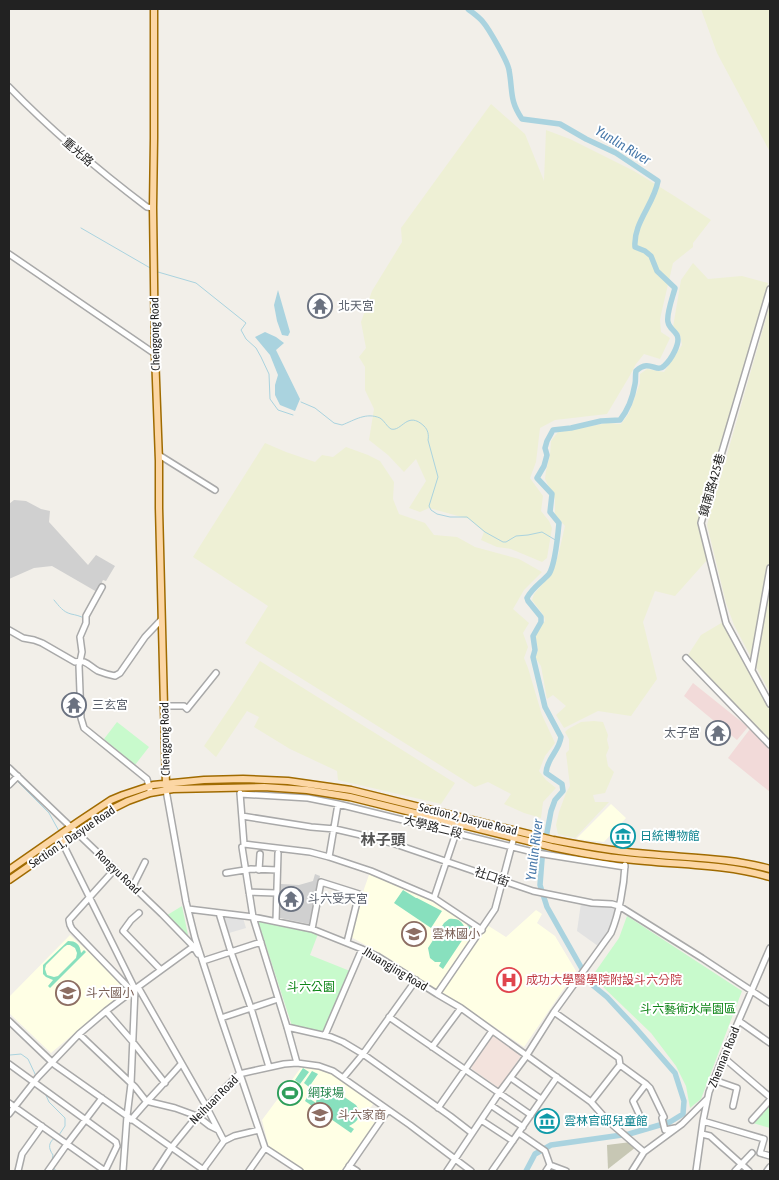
<svg xmlns="http://www.w3.org/2000/svg" width="779" height="1180" font-family="'Asap Condensed','Noto Sans TC',sans-serif">
<style>
.commercial{fill:#f2dad9}
.education{fill:#ffffe5}
.religious{fill:#d0d0d0}
.military{fill:#f3e3dd}
.construction{fill:#c7c7b4}
.farmland{fill:#eef0d5}
.park{fill:#c8facc}
.pitch{fill:#88e0be;fill-rule:evenodd}
.parking{fill:#e2e2e2}
.water{fill:#aad3df}
.lines{fill:none;stroke-linecap:round;stroke-linejoin:round}
.stream{stroke:#aad3df;stroke-width:1}
.river{stroke:#aad3df;stroke-width:5.5}
.minor-casing{stroke:#a9a9a9;stroke-width:8}
.major-casing{stroke:#a06b00;stroke-width:9}
.minor{stroke:#fff;stroke-width:5}
.major{stroke:#fcd6a4;stroke-width:6}
.labels{text-anchor:middle;dominant-baseline:central;stroke-width:4;stroke-linejoin:round;paint-order:stroke}
.street-label{font-size:12px;fill:#222;stroke:#fff}
.worship-label{font-size:12px;fill:#5b616d;stroke:#fff;text-anchor:start}
.culture-label{font-size:12px;fill:#0d838f;stroke:#fff;text-anchor:start}
.education-label{font-size:12px;fill:#785e54;stroke:#fff;text-anchor:start}
.health-label{font-size:12px;fill:#be3a42;stroke:#fff;text-anchor:start}
.park-label{font-size:12px;fill:#0c8416;stroke:#fff}
.leisure-label{font-size:12px;fill:#27864d;stroke:#fff;text-anchor:start}
.water-label{font-size:14px;font-style:italic;fill:#4a7aab;stroke:#fff}
.quarter-label{font-size:15px;font-weight:bold;fill:#555;stroke:#fff}
</style>
<rect width="100%" height="100%" fill="#f2efe9"/>
<path class="commercial" d="M693 683 748 727 737 740 684 696Z
M750 729 770 750V792L728 758Z"/>
<path class="education" d="M611 804 626 818 604 842 576 839Z
M370 872 436 903 478 930 438 991 387 957 351 937 364 889Z
M536 910 542 914 537 923 555 936 576 971 524 1047 464 1006 443 995V989L487 925 506 937Z
M70 935 128 988 51 1053 9 1013V997Z
M303 1065 318 1068 336 1076 374 1103 368 1111 380 1119 342 1171H304L269 1148 262 1120Z"/>
<path class="religious" d="M14 500 26 501 41 509 50 511 49 522 88 565 96 555 115 566 106 581 103 580 97 592 52 566 34 568 9 579V504Z
M315 874 320 876 309 924 280 918 281 884 299 885 313 881Z"/>
<path class="military" d="M491 1036H493L521 1054V1056L499 1088 472 1069 471 1066Z"/>
<path class="construction" d="M631 1142 636 1147 608 1169 607 1145Z"/>
<path class="farmland" d="M701 9H770V152L717 53Z
M491 104 525 134 544 181 546 130 570 139 634 171 676 197 711 220 693 243V247L673 263 660 319 661 332 670 338 660 359 644 354 636 364 629 377 607 414 555 420 540 428 536 462 530 478 543 496 541 511 549 521 552 528 547 558 542 562 511 549 497 547 481 540 484 532 469 519 429 508 420 512 409 508 426 481 416 459 404 472 388 455 369 440 374 409 365 390V367L359 357 366 348 361 322 372 291 402 242 401 228Z
M693 263 708 279 742 276 768 283 752 343 699 525 707 560 675 596 655 591 643 622 657 679 631 716 598 711 564 728 556 715 566 706 553 695 547 699 541 666 535 657 538 651 535 631 545 621 544 616 532 600 534 594 551 574 558 556 565 526 555 515V499L545 479 546 471 550 455 551 441 558 432 607 423 621 424 629 413 640 383V374L647 369 664 372 682 345 680 334 673 327 681 280Z
M770 304V693L734 625 726 603 707 525Z
M265 443 286 452 315 462 322 455 333 457 346 447 368 455 380 461 394 482 393 499 399 514 425 523 434 535 457 537 475 547 519 559 542 572 524 590 513 609 529 623 523 633 528 647 524 658 528 668 542 715 555 743 545 756 539 771 546 780 556 788 543 802 541 818 524 813 504 804 511 794 488 782 475 787 245 643 268 606 193 557Z
M723 622 770 709V741L688 655 701 635Z
M260 661 455 783 441 804 338 780 337 771 290 749 254 727 259 717 247 711 216 757 204 746 235 700Z
M594 721 603 722 608 735 607 740 609 748 606 755 608 766 614 772 605 793 593 795 595 802H609L575 838 558 834 556 825 559 812 566 793 570 786 566 753 569 750V739L565 732 568 729 581 722Z"/>
<path class="park" d="M117 722 149 747 135 765 104 739Z
M182 906 189 940 164 917Z
M627 916 742 991 701 1099 690 1108 686 1086 676 1066 651 1033 601 985 593 975 619 938Z
M257 918 318 934 310 955 350 971 325 1032 292 1026Z
M770 1105V1128L753 1123Z"/>
<path class="pitch" d="M403 890 416 898H417L442 911 431 928 394 903Z
M449 919C457 918 463 921 465 929L468 925 471 927 443 969 439 966 441 962H435L430 958 428 948 444 923Z
M68 941C76 941 80 944 81 953L84 950 86 952 50 988 48 986 53 980 46 977 43 974V965ZM67 945H70L75 948 77 953 76 958 58 976 54 977 47 975 45 969 46 965 64 947Z
M303 1068 309 1072 300 1084 295 1080Z
M312 1071 318 1074 309 1087 304 1083Z
M293 1082 299 1087 287 1103 282 1098Z
M325 1088 334 1090 356 1105C362 1114 359 1122 349 1126L354 1129 351 1133 305 1101 307 1097 316 1103C317 1096 318 1091 325 1088Z"/>
<path class="parking" d="M581 903 615 908 612 928 598 946 577 931Z
M224 915 243 918 246 928 229 933Z"/>
<path class="water" d="M278 290 290 332 288 336 282 335 277 321 274 305Z
M265 332 276 337 284 343 276 350 300 399 295 411 280 405 275 395V385L278 375 270 355 255 337Z"/>
<g class="lines">
<path class="stream" d="M81 228 152 269
M158 272 196 283 246 323 241 330 246 339 256 348 261 357 269 374 270 399 278 410 293 415
M301 402 315 408 334 423 342 425C355 420 366 412 380 418 384 420 387 427 391 429 402 432 407 410 424 426 428 430 429 435 428 440L438 477 429 506 431 510 437 514 450 517H467L485 532 503 542H506L516 536 528 535 542 532 557 541
M54 600C59 606 63 612 71 614 76 615 80 616 84 618
M9 773 14 778
M16 780 49 813 60 833
M83 879 90 893
M92 896 136 985
M10 1055 21 1054 28 1059 36 1076
M45 1093 49 1102 65 1118V1126L59 1135
M52 1161 53 1155C48 1148 48 1142 56 1137
M53 1167 56 1171"/>
<path class="river" d="M468 9C473 13 479 17 483 22 489 29 508 62 509 70 513 91 509 100 522 119L560 124 586 139 616 153 658 181C654 204 633 223 635 247L645 251 651 256 657 271 675 288C673 296 666 315 668 322 669 328 674 330 677 335 681 343 671 360 664 366 656 374 650 358 636 371 635 375 636 380 635 384 633 396 628 410 620 420L601 421 571 428 553 430 547 441 545 448 547 455 544 466 537 478 552 494 550 512 559 523C558 534 555 565 549 574 542 582 532 588 527 598L528 601 541 617V622L533 636 535 650 533 657 545 707 561 737C559 752 547 757 546 773L562 784 563 791 555 800 551 811 542 859 540 885 547 907 590 983 607 997 633 1025 675 1073 684 1101 683 1114 670 1122 629 1134 551 1145 535 1154 526 1171"/>
<defs>
<path id="minor" d="M9 87C52 131 98 170 147 207L153 208
M9 254 155 354
M770 289 701 523 726 623 770 704
M159 455 215 490
M102 587 86 616V623L80 637 82 652 79 666 81 718 84 728 147 779 150 790
M9 630 23 638 34 640 42 643 75 662C86 659 89 666 98 671 103 673 110 675 115 676L120 673 145 637 161 620
M686 658 770 745
M752 670 770 568
M164 706H184L187 709 216 673
M9 768 162 914 193 946 198 954
M9 785 18 776
M166 790 186 902 195 938 221 1018 259 1130 265 1148 300 1171
M240 793 244 844 310 852 329 857 371 871 434 898 482 930
M240 794 308 798 338 804 537 853 625 867
M242 816 311 827 335 829 361 835 398 845 533 891 592 903 612 904 619 906 702 958 770 1003
M59 836 135 989 131 1084 127 1116 123 1171
M242 847 253 917 287 1027 297 1063
M329 857 338 804
M115 869 69 920 70 925 72 929 129 988 135 989
M259 870 260 854
M226 873 251 869 277 870
M133 886 145 862
M249 892 276 893
M434 898 456 833
M188 909 253 917 312 929 362 949 377 956 437 994 461 1008 591 1102 607 1120 644 1152
M139 913 131 920 123 931 160 969
M219 913 231 952 251 1008 269 1067
M276 921 278 853
M312 929 321 882 359 894 347 942
M203 961 261 942
M138 987 206 1106 224 1141
M437 994 495 909 514 837
M106 1011 132 1041 165 1083
M554 1012 619 1058 620 1065
M389 1017 531 1115
M221 1018 278 999
M9 1021 55 1065 205 1171
M739 1021 770 1043
M287 1027 331 1037 343 1042 363 1054 450 1116 472 1133
M79 1034 135 1087 146 1101 175 1108 197 1116 210 1126 218 1130
M325 1035 362 949
M432 1047 461 1008
M723 1057 770 1097
M9 1064 116 1142 117 1146 105 1171
M620 1065 646 1084 650 1088 664 1117 662 1118 665 1130 675 1128
M343 1078 363 1054 416 980
M511 1078 541 1099
M714 1080 737 1088 733 1106
M591 1102 620 1065
M9 1103 105 1171
M492 1106 523 1127
M438 1108 492 1031
M9 1114 38 1077 79 1034 106 1011 135 989 194 946
M639 1114 633 1101 646 1084
M131 1120C147 1100 165 1083 181 1064
M481 1120 513 1141
M752 1120 770 1100
M703 1121 764 1139 760 1153 770 1156
M519 1133 545 1151 550 1165 546 1171
M702 1134 710 1136 749 1171
M550 1165 566 1171
M349 1166 357 1171
M18 1171 22 1154 42 1126
M48 1171 67 1144 102 1098
M156 1171 171 1148 197 1116 239 1074 284 1064 297 1063 319 1066 333 1071 410 1125 471 1171
M202 1171 224 1141 234 1136 259 1130
M249 1171 265 1148
M346 1171 388 1110
M447 1171 499 1093 525 1058 554 1012 611 933C619 914 624 886 625 865
M492 1171 557 1077
M632 1171 644 1152 682 1124 707 1099
M696 1171 703 1121 709 1092 723 1057 770 948
M735 1171 752 1153
M767 1171 770 1167"/>
<path id="major" d="M154 9V138L153 208 155 354 159 461V508L166 786
M9 870 78 822 111 800 123 795 153 785 204 780 243 779 288 781 351 790 553 840C585 846 616 852 648 854 689 858 730 858 770 869
M9 880 110 810 128 801 150 793 173 789 264 787 307 790 350 797 552 847C576 852 600 857 625 859 673 865 723 863 770 877"/>
</defs>
<use href="#minor" class="minor-casing"/>
<use href="#major" class="major-casing"/>
<use href="#minor" class="minor"/>
<use href="#major" class="major"/>
</g>
<defs>
<symbol id="temple-ring" viewBox="-11 -11 22 22"><circle r="9.5" fill="#fff" stroke="#6b7280" stroke-width="1.5"/><path d="M0-6L5-2H3V0L6.5 2.5H4V6H1.5V3h-3V6H-4V2.5H-6.5L-3 0V-2H-5Z" fill="#6b7280"/></symbol>
<symbol id="museum-ring" viewBox="-11 -11 22 22"><circle r="9.5" fill="#fff" stroke="#0f9aa8" stroke-width="1.5"/><path d="M0-6L6-3V-2H-6V-3ZM-5-1h2V3h-2ZM-1-1h2V3h-2ZM3-1h2V3H3ZM-6 4H6V6H-6Z" fill="#0f9aa8"/></symbol>
<symbol id="school-ring" viewBox="-11 -11 22 22"><circle r="9.5" fill="#fff" stroke="#8d6e63" stroke-width="1.5"/><path d="M0-5L7-2L0 1L-7-2ZM-4 1L0 2.5L4 1V4Q0 6-4 4Z" fill="#8d6e63"/></symbol>
<symbol id="hospital-ring" viewBox="-11 -11 22 22"><circle r="9.5" fill="#fff" stroke="#e0444e" stroke-width="1.5"/><path d="M-5-5h3v3.5h4V-5h3V5h-3V1.5h-4V5h-3Z" fill="#e0444e"/></symbol>
<symbol id="stadium-ring" viewBox="-11 -11 22 22"><circle r="9.5" fill="#fff" stroke="#2e9e5b" stroke-width="1.5"/><path d="M0-5a6.5 5 0 1 0 0 10a6.5 5 0 1 0 0-10ZM-3.5-1.8h7v3.6h-7Z" fill="#2e9e5b"/></symbol>
</defs>
<g fill-rule="evenodd">
<use href="#temple-ring" x="306" y="292" width="28" height="28"/>
<use href="#temple-ring" x="60" y="691" width="28" height="28"/>
<use href="#temple-ring" x="704" y="719" width="28" height="28"/>
<use href="#museum-ring" x="609" y="822" width="28" height="28"/>
<use href="#temple-ring" x="277" y="885" width="28" height="28"/>
<use href="#school-ring" x="400" y="920" width="28" height="28"/>
<use href="#hospital-ring" x="495" y="966" width="28" height="28"/>
<use href="#school-ring" x="54" y="979" width="28" height="28"/>
<use href="#stadium-ring" x="276" y="1079" width="28" height="28"/>
<use href="#school-ring" x="306" y="1101" width="28" height="28"/>
<use href="#museum-ring" x="533" y="1107" width="28" height="28"/>
</g>
<g class="labels">
<g class="street-label">
<text transform="translate(78 152) rotate(41)">重光路</text>
<text transform="translate(155 334) rotate(-91)">Chenggong Road</text>
<text transform="translate(712 485) rotate(-74)">鎮南路425巷</text>
<text transform="translate(165 739) rotate(-91)">Chenggong Road</text>
<text transform="translate(468 819) rotate(14)">Section 2, Dasyue Road</text>
<text transform="translate(433 827) rotate(14)">大學路二段</text>
<text transform="translate(72 837) rotate(-34)">Section 1, Dasyue Road</text>
<text transform="translate(118 872) rotate(44)">Rongyu Road</text>
<text transform="translate(492 877) rotate(19)">社口街</text>
<text transform="translate(395 969) rotate(31)">Jhuangjing Road</text>
<text transform="translate(724 1057) rotate(-68)">Zhennan Road</text>
<text transform="translate(214 1100) rotate(-45)">Neihuan Road</text>
</g>
<g class="worship-label">
<text x="338" y="306">北天宮</text>
<text x="92" y="705">三玄宮</text>
<text x="700" y="733" text-anchor="end">太子宮</text>
<text x="308" y="899">斗六受天宮</text>
</g>
<g class="culture-label">
<text x="640" y="836">日統博物館</text>
<text x="564" y="1121">雲林官邸兒童館</text>
</g>
<g class="education-label">
<text x="432" y="934">雲林國小</text>
<text x="86" y="993">斗六國小</text>
<text x="338" y="1115">斗六家商</text>
</g>
<g class="health-label">
<text x="526" y="980">成功大學醫學院附設斗六分院</text>
</g>
<g class="park-label">
<text x="311" y="987">斗六公園</text>
<text x="688" y="1009">斗六藝術水岸園區</text>
</g>
<g class="leisure-label">
<text x="308" y="1093">網球場</text>
</g>
<g class="water-label">
<text transform="translate(623 145) rotate(31)">Yunlin River</text>
<text transform="translate(534 850) rotate(-83)">Yunlin River</text>
</g>
<g class="quarter-label">
<text x="383" y="839">林子頭</text>
</g>
</g>
<rect width="779" height="1180" fill="none" stroke="#222222" stroke-width="20"/>
</svg>
